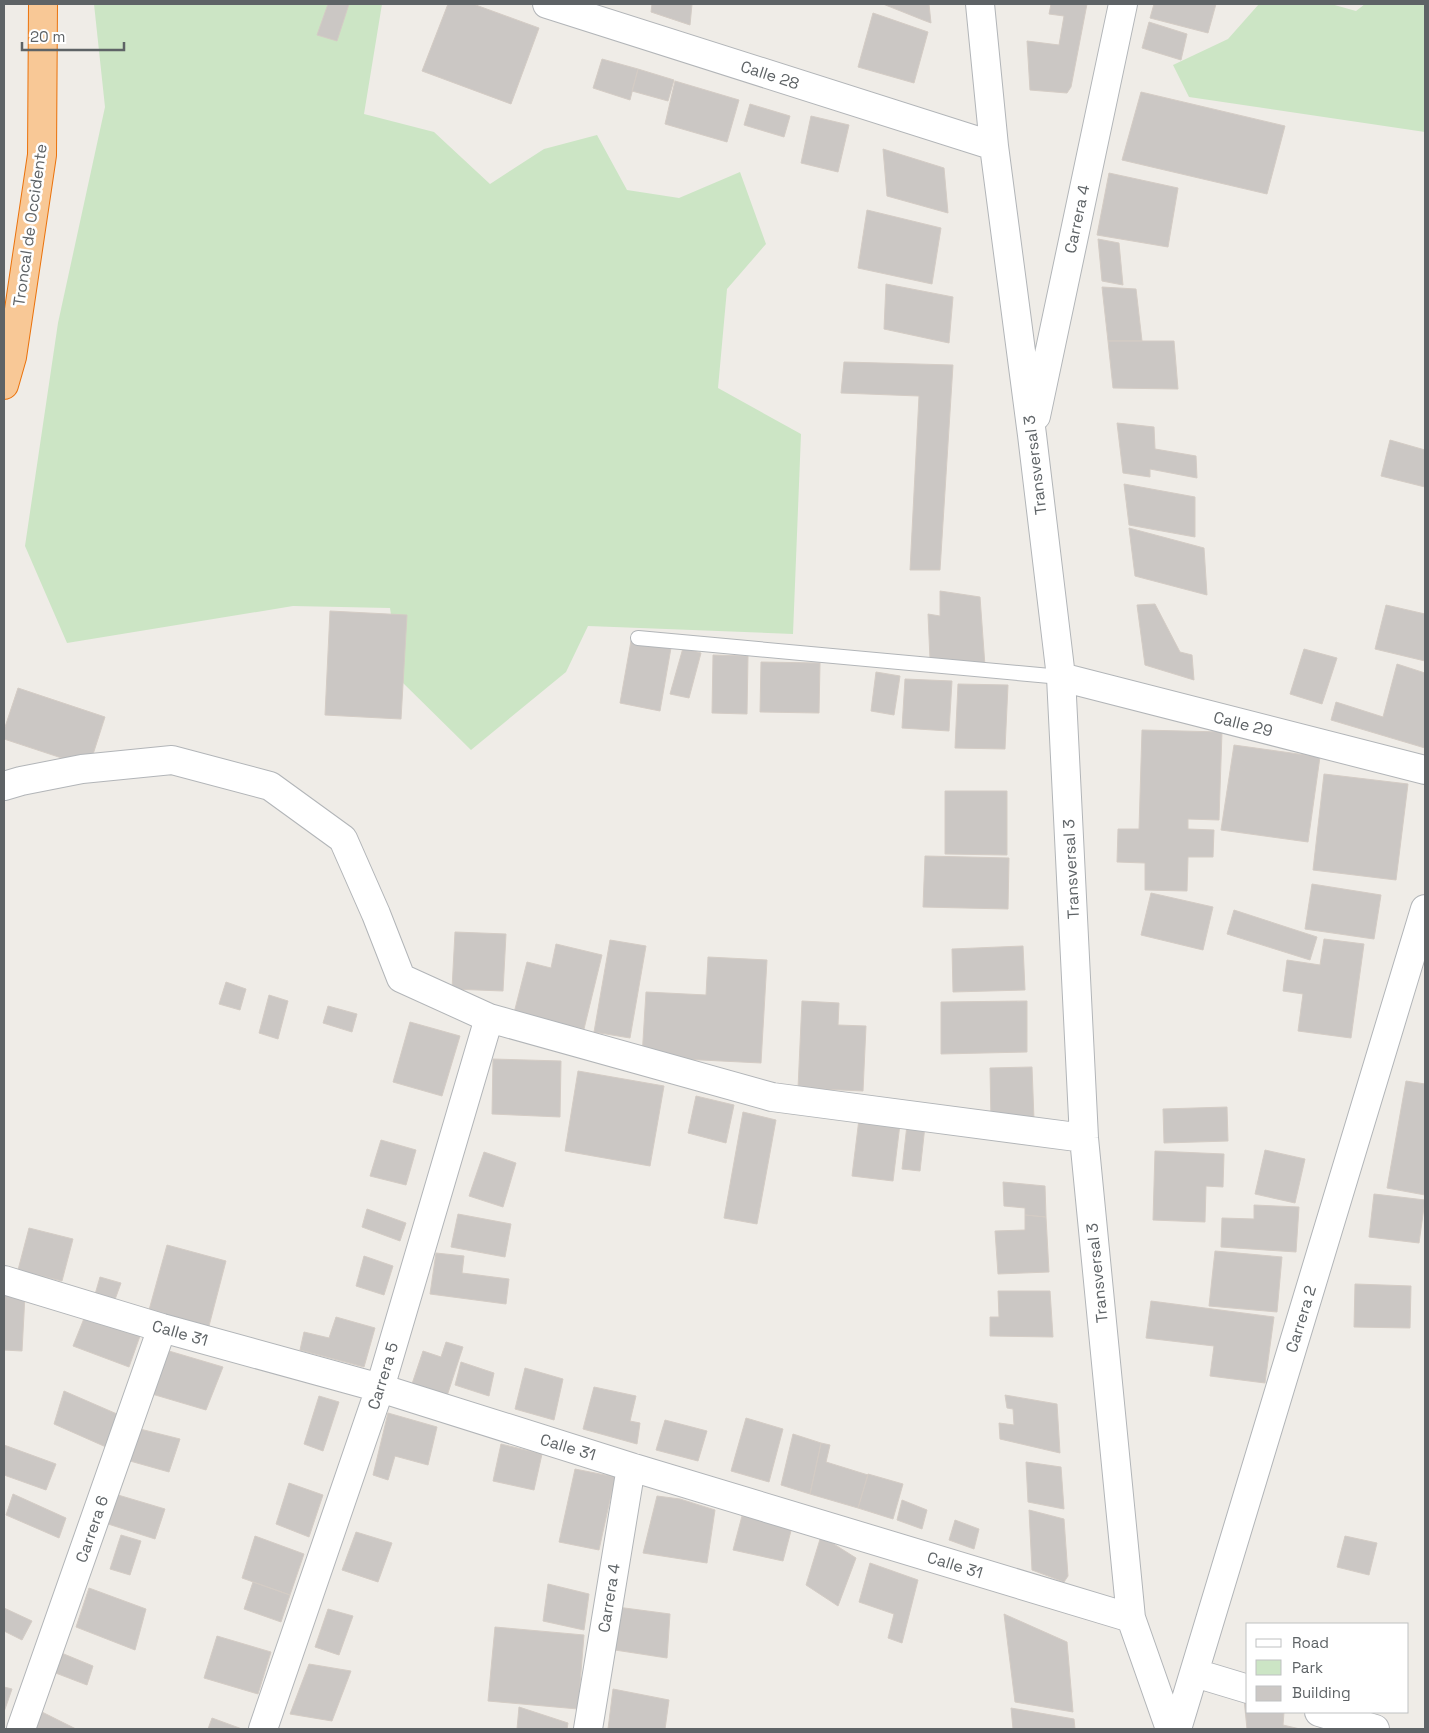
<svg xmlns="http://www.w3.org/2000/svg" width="1429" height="1733" font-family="'Space Grotesk',sans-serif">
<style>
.green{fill:#cce5c5}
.building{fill:#cbc7c4;stroke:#d4ccc5}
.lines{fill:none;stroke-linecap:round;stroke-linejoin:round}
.lane-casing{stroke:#b2b5b8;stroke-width:16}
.street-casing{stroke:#b2b5b8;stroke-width:30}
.highway-casing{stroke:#ea720c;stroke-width:30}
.lane{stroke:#fff;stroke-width:14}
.street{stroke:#fff;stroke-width:28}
.highway{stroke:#f8c896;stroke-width:28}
.labels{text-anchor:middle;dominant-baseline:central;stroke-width:5;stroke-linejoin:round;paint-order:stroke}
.street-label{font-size:16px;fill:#5e6366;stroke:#fff}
</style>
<rect width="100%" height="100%" fill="#efece7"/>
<path class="green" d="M94 4H382L364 114 434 132 490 184 544 149 597 135 627 190 679 198 740 172 766 244 727 289 718 388 801 434 793 634 588 626 566 672 471 750 401 681 390 608 293 606 67 643 25 546 58 323 105 107Z
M1259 4H1331L1356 11 1365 4H1425V132L1189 97 1173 65 1228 39Z"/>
<path class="building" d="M328 4H349L337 41 317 35Z
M448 4H473L539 28 511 104 422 71Z
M652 4H692L690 25 651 12Z
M883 4H929L931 23 923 20Z
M1051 4H1087L1071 87 1067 93 1030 90 1027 41 1059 45 1064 16 1049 14Z
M1154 4H1216L1208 33 1150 18Z
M873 13 928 32 914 83 858 67Z
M1149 22 1187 34 1181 60 1142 48Z
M602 59 638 69 630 100 593 88Z
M638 69 674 80 668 101 632 91Z
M675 81 739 100 727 142 665 124Z
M1141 92 1285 126 1267 194 1122 160Z
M750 104 790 116 784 137 744 125Z
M811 116 849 125 838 172 801 163Z
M883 149 944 168 948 213 887 196Z
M1109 173 1178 188 1168 247 1097 235Z
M867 210 941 228 932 284 858 268Z
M1098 239 1119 243 1123 285 1102 281Z
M886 284 953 297 949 343 884 329Z
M1102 287 1136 289 1142 341H1108Z
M1108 341H1174L1178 389 1113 388Z
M844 362 953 365 940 570H910L919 396 841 393Z
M1117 423 1154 427 1155 449 1196 456 1197 478 1150 469V477L1123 473Z
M1390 440 1425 450V487L1381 476Z
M1124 484 1195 497V537L1129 525Z
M1129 528 1204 548 1207 595 1135 576Z
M940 591 980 597 985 666 930 659 928 614 940 616Z
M1155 604 1180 652 1192 655 1194 680 1145 665 1137 605Z
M1386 605 1425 614V661L1375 649Z
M330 611 407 615 401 719 325 715Z
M631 641 671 648 660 711 620 703Z
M683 648 701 653 689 698 670 694Z
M1304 649 1337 658 1322 704 1290 694Z
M713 655 748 656 747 714 712 713Z
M761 662 820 663 819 713 760 712Z
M1397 664 1425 673V748L1331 720 1336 702 1383 717Z
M876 672 900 676 894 715 871 711Z
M905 679 952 681 949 731 902 728Z
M958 684 1008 685 1005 749 955 748Z
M18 688 105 717 89 767 4 739V730Z
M1142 730 1222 732 1219 820 1188 819V829L1214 830 1213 857H1188L1187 891 1145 890V863L1117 862 1118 829H1139Z
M1234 745 1320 757 1308 842 1221 830Z
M1324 774 1408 784 1396 880 1313 870Z
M945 791H1007V855L945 854Z
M925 856 1009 858 1008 909 923 907Z
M1312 884 1381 895 1374 939 1305 929Z
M1151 893 1213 907 1203 950 1141 935Z
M1234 910 1317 937 1310 960 1227 934Z
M455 932 506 934 503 991 452 989Z
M1324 939 1364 944 1351 1038 1298 1031 1303 994 1283 991 1287 960 1320 965Z
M610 940 646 946 630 1038 594 1032Z
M556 944 602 955 584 1029 514 1013 527 962 551 968Z
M1023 946 1025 990 953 992 952 949Z
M708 957 767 960 761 1063 642 1057 646 992 706 995Z
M226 982 246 989 240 1010 219 1004Z
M269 995 288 1001 278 1039 259 1033Z
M802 1001 839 1003 838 1025 866 1026 863 1091 798 1088Z
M1027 1001V1052L941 1054V1002Z
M328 1006 357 1014 352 1032 323 1023Z
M410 1022 460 1036 442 1096 393 1082Z
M493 1059 561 1061 560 1117 492 1114Z
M1032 1067 1034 1120 991 1121 990 1068Z
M578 1071 664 1086 650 1166 565 1151Z
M1406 1081 1425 1084V1195L1387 1188Z
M696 1096 734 1105 726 1143 688 1133Z
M1227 1107 1228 1141 1164 1143 1163 1109Z
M743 1112 776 1120 757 1224 724 1218Z
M859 1119 900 1124 893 1181 852 1176Z
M907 1125 925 1126 920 1171 902 1169Z
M381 1140 416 1150 406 1185 370 1176Z
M1265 1150 1305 1159 1295 1203 1255 1194Z
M1155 1151 1224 1154 1223 1187 1206 1186 1205 1222 1153 1220Z
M484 1152 516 1163 503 1207 469 1196Z
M1003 1182 1045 1186 1046 1217 1025 1215V1208L1004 1206Z
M1374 1194 1425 1200 1419 1243 1369 1237Z
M1254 1205 1299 1207 1296 1252 1221 1247 1222 1218 1254 1219Z
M367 1209 406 1223 400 1241 362 1227Z
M458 1214 511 1224 505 1257 451 1247Z
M1025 1215 1046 1217 1049 1272 998 1274 995 1231 1025 1230Z
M29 1228 73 1239 62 1281 18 1270Z
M167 1245 226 1261 209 1326 149 1310Z
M1215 1251 1282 1257 1277 1312 1209 1306Z
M436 1253 464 1256 462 1273 509 1279 506 1304 430 1294Z
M364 1256 393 1266 384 1295 356 1286Z
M100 1277 121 1283 113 1305 94 1298Z
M1355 1284 1411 1286 1410 1328 1354 1327Z
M998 1291H1050L1053 1337 990 1336V1317H999Z
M4 1294 25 1295 22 1351 4 1350Z
M1151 1301 1274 1317 1265 1383 1210 1376 1214 1346 1146 1338Z
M85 1316 140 1336 129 1367 73 1346Z
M336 1317 375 1328 364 1367 300 1350 304 1332 329 1338Z
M446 1342 463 1347 447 1396 412 1384 423 1351 441 1357Z
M169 1351 223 1367 206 1410 152 1394Z
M461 1362 494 1373 489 1396 455 1385Z
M525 1368 563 1379 554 1420 515 1409Z
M594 1387 636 1396 630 1421 640 1423 637 1444 583 1429Z
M64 1391 117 1414 106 1447 54 1424Z
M1005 1395 1057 1404 1060 1453 1000 1439 999 1423 1014 1425 1013 1409 1007 1408Z
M319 1396 339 1402 323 1451 304 1444Z
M388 1413 437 1427 428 1465 395 1456 388 1480 373 1475Z
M746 1418 783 1429 769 1482 731 1471Z
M665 1420 707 1431 698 1461 656 1450Z
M140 1429 180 1439 169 1472 130 1461Z
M793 1434 821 1443 810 1494 781 1485Z
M821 1443 830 1445 826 1462 868 1475 858 1508 810 1494Z
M501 1444 542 1454 534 1490 493 1481Z
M4 1445 56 1464 46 1490 4 1475Z
M1026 1462 1061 1467 1064 1509 1028 1502Z
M575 1469 615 1477 599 1550 559 1542Z
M868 1474 903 1484 893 1519 858 1508Z
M289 1483 323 1495 309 1537 276 1524Z
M13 1494 66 1518 59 1538 6 1515Z
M118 1495 165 1509 155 1539 105 1523Z
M657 1496 680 1499 715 1510 707 1563 643 1553Z
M902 1500 927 1510 922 1529 897 1520Z
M1029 1510 1064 1519 1068 1576 1064 1582 1032 1570Z
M742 1516 792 1527 783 1561 733 1550Z
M955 1520 979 1529 974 1549 949 1540Z
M356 1532 392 1543 378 1582 342 1570Z
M121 1535 141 1541 130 1575 110 1569Z
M255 1536 304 1554 290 1595 242 1578Z
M821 1536 856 1558 838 1606 806 1585Z
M1345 1536 1377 1543 1369 1575 1337 1567Z
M870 1563 918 1580 902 1643 888 1638 894 1614 859 1602Z
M253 1582 290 1595 281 1622 244 1609Z
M548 1584 589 1594 584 1630 543 1621Z
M89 1588 146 1609 135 1650 76 1627Z
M617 1607 670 1614 667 1658 615 1650Z
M4 1608 32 1621 22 1640 4 1631Z
M328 1609 353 1616 339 1655 315 1647Z
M1004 1614 1067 1642 1073 1712 1015 1702Z
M495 1627 584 1635 578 1709 488 1701Z
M217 1636 271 1652 258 1694 204 1678Z
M59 1652 93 1666 87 1685 53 1672Z
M309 1664 351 1671 332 1721 290 1714Z
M4 1687 12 1689 4 1712Z
M613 1689 669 1700 665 1729H608Z
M1244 1699 1248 1700V1712H1284L1283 1725 1300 1729H1247Z
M519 1707 568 1723 567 1729H517Z
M1011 1708 1074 1719 1075 1729H1013Z
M40 1711 76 1729H33Z
M212 1718 242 1729H208Z"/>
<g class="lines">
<defs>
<path id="lane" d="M638 638 1061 677"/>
<path id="street" d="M547 4 994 146
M980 4 994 146 1032 435 1061 677 1084 1138 1131 1618 1170 1729
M1036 416 1123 4
M1061 677 1425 770
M4 786 21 781 82 769 172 760 270 786 343 839 376 914 401 978 489 1018 772 1097 1084 1138
M4 1280 162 1328 380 1388 631 1467 1131 1618
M1195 1673 1248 1689
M1319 1712 1375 1729
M21 1729 162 1328
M263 1729 380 1388 489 1018
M588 1729 631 1467
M1177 1729 1425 909"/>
<path id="highway" d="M4 385 12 357 42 155 43 4"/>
</defs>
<use href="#lane" class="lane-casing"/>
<use href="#street" class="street-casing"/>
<use href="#highway" class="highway-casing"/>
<use href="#lane" class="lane"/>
<use href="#street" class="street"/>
<use href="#highway" class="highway"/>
</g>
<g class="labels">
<g class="street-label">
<text transform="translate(770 75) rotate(18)">Calle 28</text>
<text transform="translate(1077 219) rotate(-78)">Carrera 4</text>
<text transform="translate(30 225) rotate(-82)">Troncal de Occidente</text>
<text transform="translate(1035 465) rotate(-97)">Transversal 3</text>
<text transform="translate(1243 724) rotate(14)">Calle 29</text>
<text transform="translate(1071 869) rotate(-93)">Transversal 3</text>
<text transform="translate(1097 1273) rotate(-96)">Transversal 3</text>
<text transform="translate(1301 1319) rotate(-73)">Carrera 2</text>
<text transform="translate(180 1333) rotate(16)">Calle 31</text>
<text transform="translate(383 1376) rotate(-73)">Carrera 5</text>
<text transform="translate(568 1447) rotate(17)">Calle 31</text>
<text transform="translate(92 1529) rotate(-71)">Carrera 6</text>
<text transform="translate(955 1565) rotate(17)">Calle 31</text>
<text transform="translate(609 1598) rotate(-81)">Carrera 4</text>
</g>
</g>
<rect width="1429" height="1733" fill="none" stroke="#5e6366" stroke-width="10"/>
<rect x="1246" y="1623" width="162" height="90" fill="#ffffff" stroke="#bfc1c2"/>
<rect x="1256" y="1639" width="25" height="8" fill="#ffffff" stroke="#bfc1c2"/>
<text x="1292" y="1648" font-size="15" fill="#5e6366">Road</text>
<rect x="1256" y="1660" width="25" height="15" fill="#cce5c5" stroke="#bfc1c2"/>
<text x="1292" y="1673" font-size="15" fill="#5e6366">Park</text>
<rect x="1256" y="1686" width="25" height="15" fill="#cbc7c4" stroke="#bfc1c2"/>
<text x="1292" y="1698" font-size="15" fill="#5e6366">Building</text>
<path d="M22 42v8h102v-8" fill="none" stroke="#5e6366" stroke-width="2.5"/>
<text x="30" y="42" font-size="15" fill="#5e6366" stroke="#ffffff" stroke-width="4" paint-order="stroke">20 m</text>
</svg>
